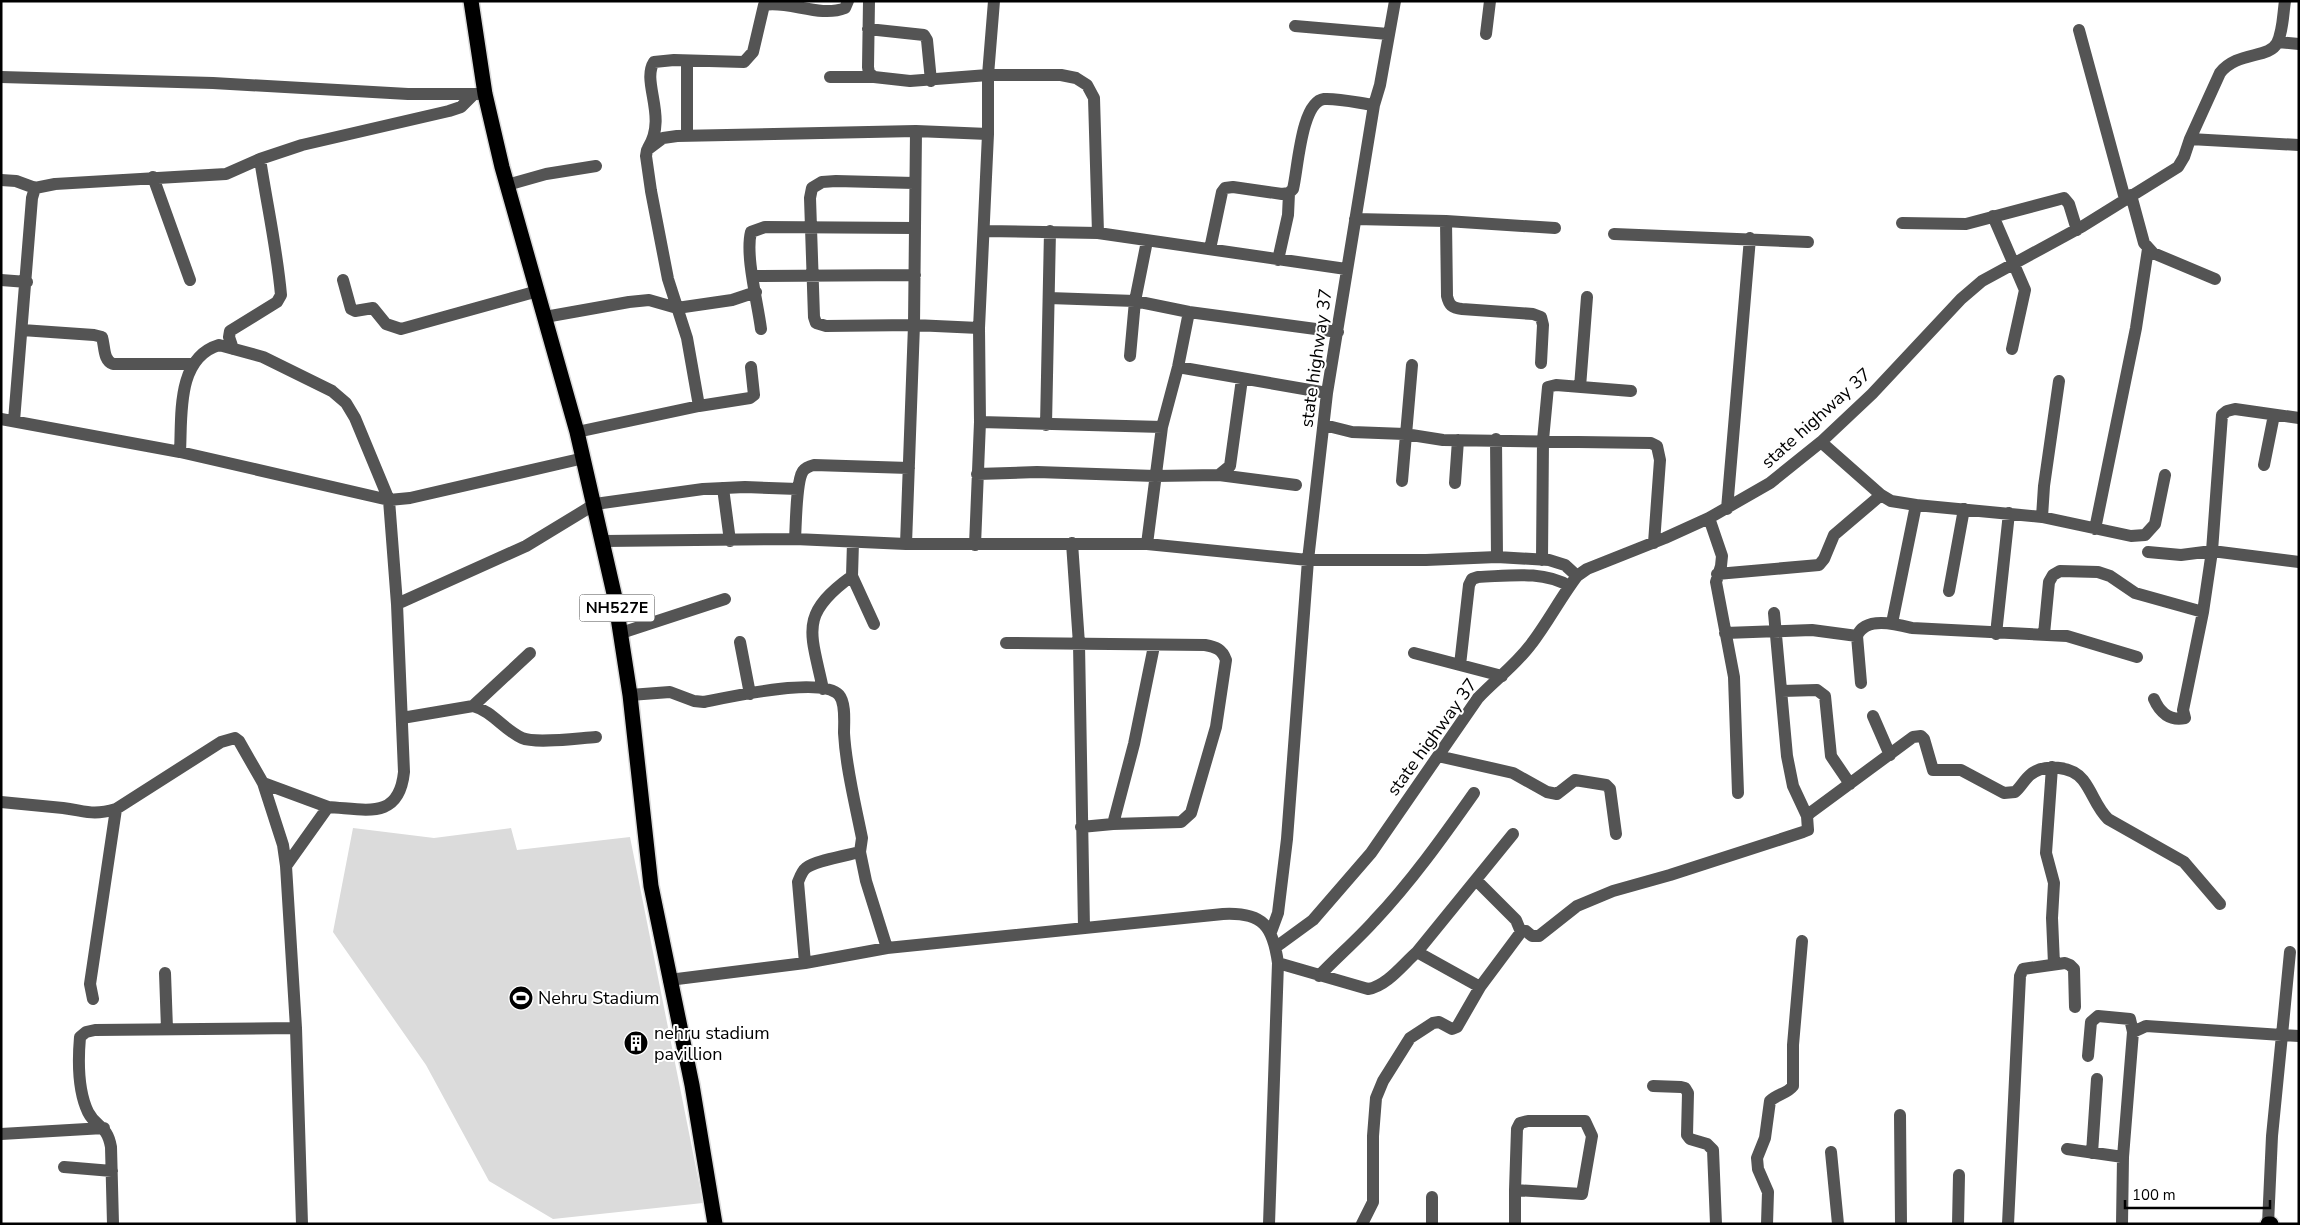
<svg xmlns="http://www.w3.org/2000/svg" width="2300" height="1225" font-family="'Nunito Sans',sans-serif">
<style>
.pitch{fill:#dbdbdb}
.lines{fill:none;stroke-linecap:round;stroke-linejoin:round}
.highway-casing{stroke:#dbdbdb;stroke-width:18}
.minor{stroke:#545454;stroke-width:12}
.highway{stroke:#000;stroke-width:15}
.labels{text-anchor:middle;dominant-baseline:central;stroke-width:4;stroke-linejoin:round;paint-order:stroke}
.shield{fill:#fff;stroke:#4c4c4c;stroke-width:1}
.shield-label{font-size:16px;font-weight:bold;fill:#000}
.street-label{font-size:18px;fill:#000;stroke:#fff}
.poi-label{font-size:18px;fill:#000;stroke:#fff;text-anchor:start}
</style>
<rect width="100%" height="100%" fill="#fff"/>
<path class="pitch" d="M353 828 434 838 511 828 517 850 630 837 703 1203 553 1219 489 1181 426 1065 333 932Z"/>
<g class="lines">
<defs>
<path id="highway" d="M471 1 485 94 502 167 577 432 615 598 630 695 651 886 692 1085 715 1224
M2268 1224H2271"/>
</defs>
<use href="#highway" class="highway-casing"/>
<path class="minor" d="M869 1 868 67 869 73 874 77 910 81 988 75H1061L1076 78 1087 85 1094 98 1098 233
M1295 26 1388 34
M868 29 924 35 927 40 931 81
M2079 30 2125 199
M1486 34 1490 1
M2278 42 2299 44
M687 61V136
M1 77 213 83 408 94H478
M830 77H874
M2190 139 2299 145
M648 148C668 117 641 82 654 62L674 60 744 62 753 52 764 5C788 0 820 18 845 8L848 1
M153 177 190 280
M1 180 16 181 35 188
M914 183 836 181 822 182 812 188 810 198 814 317 816 323 826 326 914 325 979 328
M507 185 546 174 596 166
M2131 195 2144 243 2153 253 2215 279
M1993 216 2025 290 2012 349
M1355 219 1446 221 1555 228
M1446 221 1447 296C1449 305 1452 308 1462 309L1533 314 1541 317 1543 325 1541 363
M1902 223 1966 224 2064 198 2069 204 2077 230
M984 231 1098 233 1346 269
M1614 234 1808 242
M1210 249 1222 192 1225 188 1233 187 1282 194 1289 193 1293 189C1298 169 1301 102 1324 99 1338 98 1359 103 1374 105
M1278 260 1288 215 1289 193
M753 276 915 275
M1 280 27 282
M343 280 351 309 355 311 373 308 386 324 401 329 538 291
M1049 298 1135 301 1189 312 1338 332
M545 317 629 302 649 300 677 308 732 300 756 292
M761 329C758 304 745 256 751 232L765 227 914 228
M22 330 94 335 102 337C105 347 103 360 113 364H194
M233 349 229 337 230 331 277 302 281 295C277 249 267 205 260 159
M1130 356 1135 301 1147 241
M1178 367 1327 393
M1580 387 1587 297
M699 406 687 338 668 279 651 191 646 156 647 150 663 138 677 136 916 131 988 134
M1 419 180 452 389 500 410 498 584 458
M14 421 32 198 35 188 55 184 226 174 260 159 302 145 449 111 461 107 474 94
M980 422 1162 427
M1046 425 1050 231
M1324 425 1352 432 1405 434 1443 440 1651 443 1657 446 1660 460 1654 543
M577 432 699 406 750 398 754 395 751 367
M1496 439 1497 557
M1821 442 1881 495 1891 501 1916 505 2042 517 2131 536 2145 535 2155 524 2165 475
M180 452C182 416 176 358 219 345L263 357 332 391 346 403 355 418 389 500 397 604 404 772C399 821 365 809 328 807L286 866 296 1028 302 1224
M2264 465 2274 415
M977 474 1037 472 1155 476 1219 475 1296 485
M1219 475 1230 466 1242 379
M1402 481 1412 365
M1455 483 1458 440
M723 488 730 541
M1727 509 1750 238
M2042 517 2044 486 2059 381
M1709 518 1722 556 1721 566 1716 582 1734 677 1738 793
M2095 529 2136 328 2148 249
M795 539C796 525 796 481 803 471 806 467 810 466 814 465L909 468
M604 541 795 539 906 544H1147L1308 560H1426L1497 557 1549 560 1565 565 1577 576
M1072 543 1079 644 1084 928
M906 544 914 325 916 131
M1147 544 1162 427 1178 367 1189 312
M975 545 980 422 979 328 988 134V75L994 1
M2148 552 2181 555 2212 551 2299 562
M1542 560 1543 440 1548 387 1556 385 1631 391
M1717 574 1819 565 1824 559 1834 535 1881 495
M852 576 874 624
M1949 591 1964 509
M397 604 526 546 595 504 703 489 745 487 798 489
M1774 613 1787 756 1793 786 1807 816
M1892 623 1916 505
M621 633 725 599
M1725 633 1812 630 1857 636
M1996 634 2009 513
M2044 634 2049 582 2053 575 2060 571 2098 572 2110 576 2135 593 2203 612
M740 642 750 694
M1006 643 1205 645C1216 647 1222 649 1226 660L1216 727 1191 813 1181 822 1113 824 1081 827
M1414 653 1502 676
M1460 665 1469 585 1472 579 1478 577C1508 576 1542 570 1569 586
M1861 683 1857 636C1865 616 1896 624 1912 628L2067 636 2137 657
M823 689C811 632 798 615 852 576L853 542
M1782 691 1817 690 1825 696 1831 756 1850 784
M630 695 670 692 694 701 704 702C729 697 822 676 839 695 846 703 844 723 844 733 846 768 855 803 862 838L860 852 866 881 887 948
M2154 699C2160 713 2170 721 2185 718L2183 710 2203 612 2212 551 2222 415 2227 411 2235 409 2299 418
M473 706 530 653
M1873 716 1890 755
M402 718 473 706C492 711 504 730 522 738 536 744 579 738 596 737
M1438 756 1513 773 1547 792 1557 794 1575 780 1606 785 1610 789 1616 834
M2052 767 2046 853 2054 883 2052 918 2054 964
M263 783 328 807
M1 802C22 804 42 806 63 808 86 811 92 816 116 809L221 742 235 738 239 741 263 783 283 845 286 866
M1113 824 1134 744 1154 646
M1476 880 1516 920 1521 932
M1271 932 1278 913 1287 839 1308 560 1327 393 1374 105 1380 85 1395 1
M1276 947 1313 920 1371 853 1478 698C1496 679 1516 665 1532 643 1548 622 1561 597 1577 576L1587 569 1665 538 1709 518 1770 483 1821 442 1872 394 1961 299 1982 281 2083 226 2178 167 2184 157 2190 139 2220 73C2237 51 2269 59 2277 43 2283 32 2283 14 2285 1
M1417 952 1513 834
M805 963 798 882C800 877 802 871 806 868 814 861 848 855 860 852
M1278 963 1368 989C1387 986 1403 964 1417 952L1480 987
M165 973 167 1029
M1319 976C1337 957 1357 940 1374 921 1411 882 1443 837 1474 793
M669 980 805 963 887 948 1223 914C1263 912 1273 926 1278 963L1269 1224
M93 999 90 984 116 809
M2088 1056 2091 1022 2098 1016 2130 1019 2133 1032
M1653 1086 1681 1087 1685 1088 1688 1093 1687 1135 1690 1139 1707 1144 1713 1150 1716 1224
M1900 1115 1901 1224
M1 1134 104 1128
M2067 1149 2123 1157
M1831 1152 1838 1224
M2092 1153 2097 1079
M64 1167 112 1171
M1515 1190 1517 1129 1520 1123 1528 1121H1585L1592 1136 1582 1194 1515 1190V1224
M113 1224 111 1147C107 1124 96 1128 88 1112 78 1091 78 1060 80 1037L86 1032 95 1030 296 1028
M1362 1224 1373 1202V1136L1376 1098 1383 1081 1410 1038 1433 1023 1439 1022 1452 1029 1457 1027 1480 987 1521 932 1526 931 1532 936H1539L1577 906 1613 891 1670 875 1803 832 1808 830 1807 816 1810 813 1913 737 1921 736 1924 739 1933 770H1961L2004 793 2015 792C2021 787 2024 780 2030 775 2044 763 2072 766 2083 780 2093 793 2096 807 2108 819L2184 862 2220 904
M1432 1224V1197
M1767 1224 1768 1192 1758 1169 1757 1158 1765 1138 1770 1101C1777 1094 1787 1094 1793 1086V1045L1802 941
M1958 1224 1959 1175
M2008 1224 2020 976 2023 969 2065 963 2070 965 2074 969 2075 1007
M2122 1224 2123 1157 2133 1032 2146 1026 2282 1035 2290 952
M2268 1224 2272 1136 2282 1035 2299 1036"/>
<use href="#highway" class="highway"/>
</g>
<defs>
<symbol id="stadium-disc" viewBox="-11 -11 22 22"><circle r="9.5" fill="#000" stroke="#fff"/><path d="M0-5a6.5 5 0 1 0 0 10a6.5 5 0 1 0 0-10ZM-3.5-1.8h7v3.6h-7Z" fill="#fff"/></symbol>
<symbol id="building-disc" viewBox="-11 -11 22 22"><circle r="9.5" fill="#000" stroke="#fff"/><path d="M-4-6H4V6H1V3H-1V6H-4ZM-2.5-4.3h1.7v1.8h-1.7ZM.8-4.3h1.7v1.8H.8ZM-2.5-1h1.7V.8h-1.7ZM.8-1h1.7V.8H.8Z" fill="#fff"/></symbol>
</defs>
<g fill-rule="evenodd">
<use href="#stadium-disc" x="507" y="984" width="28" height="28"/>
<use href="#building-disc" x="622" y="1029" width="28" height="28"/>
</g>
<g class="labels">
<rect class="shield" x="579.5" y="594.5" width="75" height="27" rx="4"/>
<g class="shield-label">
<text x="617" y="608">NH527E</text>
</g>
<g class="street-label">
<text transform="translate(1316 358) rotate(-82)">state highway 37</text>
<text transform="translate(1816 418) rotate(-42)">state highway 37</text>
<text transform="translate(1432 737) rotate(-54)">state highway 37</text>
</g>
<g class="poi-label">
<text x="538" y="998">Nehru Stadium</text>
<text x="654" y="1033">nehru stadium<tspan x="654" dy="21">pavillion</tspan></text>
</g>
</g>
<rect width="2300" height="1225" fill="none" stroke="#000000" stroke-width="5"/>
<path d="M2125 1200v8h145v-8" fill="none" stroke="#000000" stroke-width="2.5"/>
<text x="2132" y="1200" font-size="15" fill="#000000" stroke="#ffffff" stroke-width="4" paint-order="stroke">100 m</text>
</svg>
